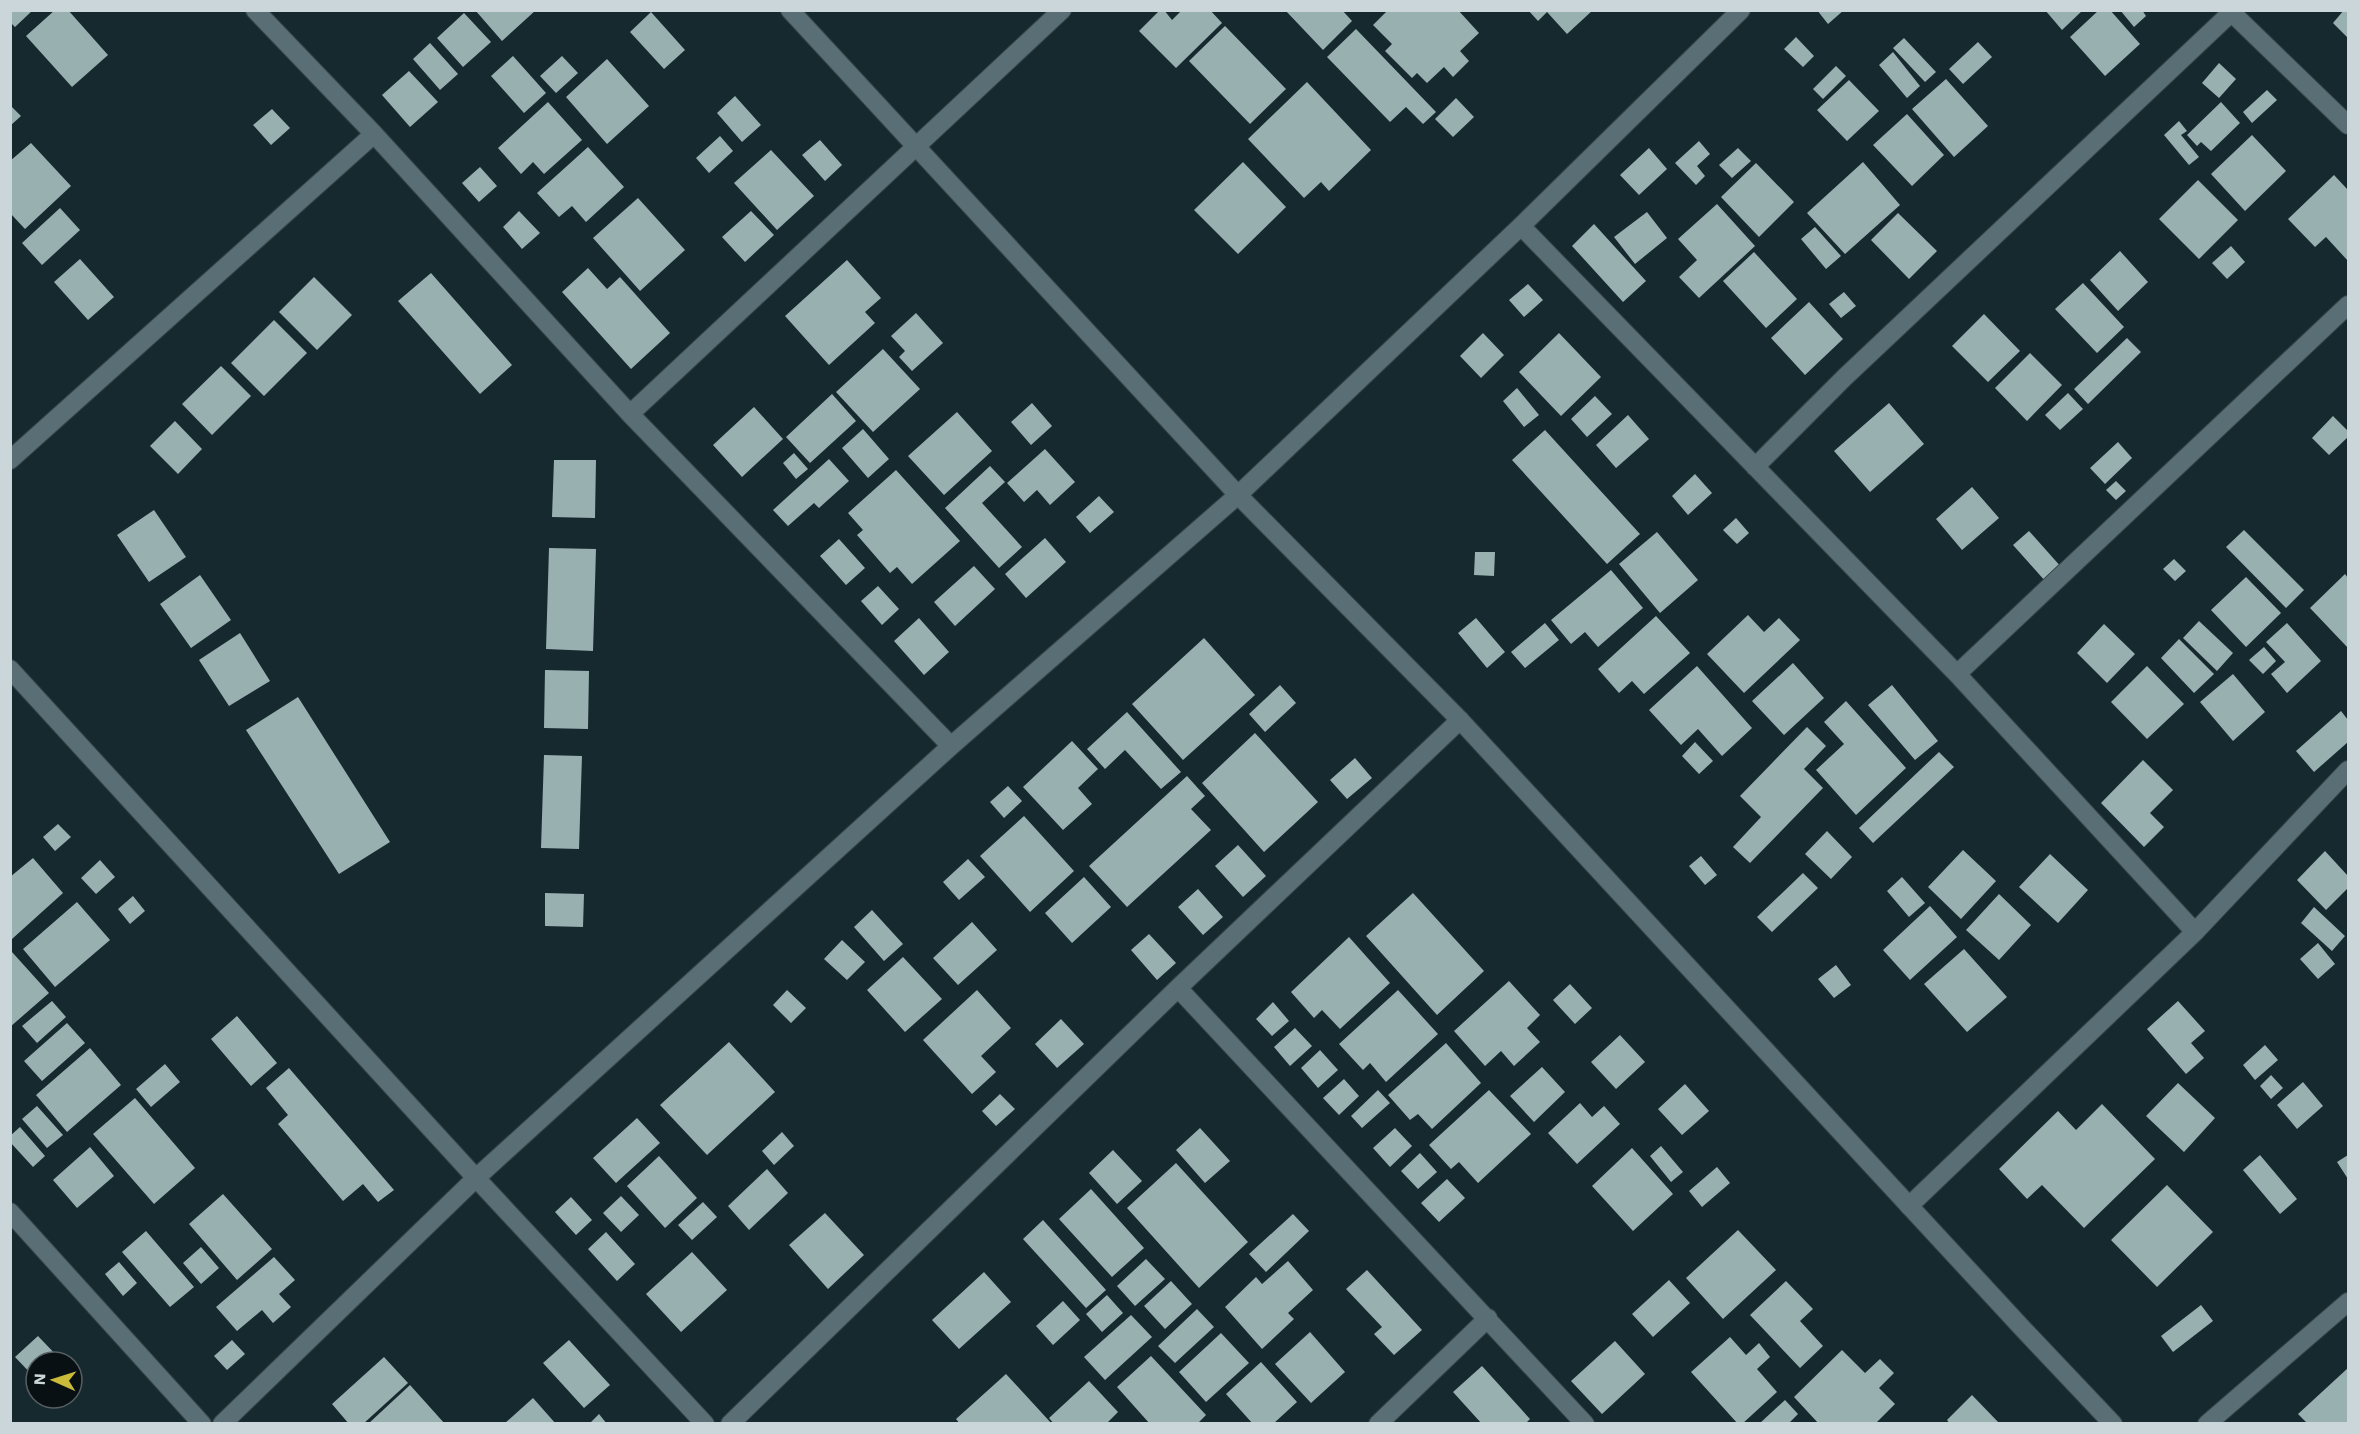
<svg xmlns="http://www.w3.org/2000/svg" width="2359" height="1434" font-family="'Work Sans',sans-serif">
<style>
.building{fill:#98b0b0}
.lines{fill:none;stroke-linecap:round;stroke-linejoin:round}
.minor-casing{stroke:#364549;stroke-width:20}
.tertiary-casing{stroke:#364549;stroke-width:20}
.minor{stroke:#5a6f75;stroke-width:18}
.tertiary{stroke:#5a6f75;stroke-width:18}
</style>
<rect width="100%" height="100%" fill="#16292f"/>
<path class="building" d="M10 10H33L15 27 10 22Z
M55 10H68L108 55 72 87 26 36Z
M475 10H536L502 41Z
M1160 10H1164L1172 20 1182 10H1210L1222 23 1176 68 1139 31Z
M1285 10H1342L1352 21 1323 50Z
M1388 10H1458L1479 33 1460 51 1469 61 1453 77 1444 67 1427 83 1417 73 1412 78 1385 51 1392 44 1373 25Z
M1528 10H1593L1567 34 1547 12 1538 21Z
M1817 10H1844L1828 24Z
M2045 10H2083L2062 30Z
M2099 10H2110L2140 44 2105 76 2070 37Z
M2120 10H2142L2146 16 2134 27Z
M2344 10H2348V38L2333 23Z
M651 12 685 50 664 69 630 32Z
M464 13 491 42 463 67 437 38Z
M1225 26 1286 89 1250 124 1189 61Z
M1356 29 1436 112 1423 124 1406 107 1390 122 1327 57Z
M1796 37 1814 56 1803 67 1784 49Z
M1904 38 1936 72 1925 82 1893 48Z
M1978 42 1992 57 1963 84 1949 69Z
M430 43 458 74 440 90 413 59Z
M1893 52 1920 86 1907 98 1879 65Z
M513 56 546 93 524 113 491 76Z
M562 56 578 73 556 93 540 76Z
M607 59 649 106 607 144 566 97Z
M2219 63 2236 79 2219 98 2202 83Z
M1836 66 1846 76 1823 99 1813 89Z
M409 71 438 102 410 127 382 95Z
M1946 79 1988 126 1954 157 1912 109Z
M1849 80 1879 111 1847 141 1817 110Z
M1307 82 1371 150 1329 191 1321 182 1304 198 1248 139Z
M2267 90 2277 100 2252 123 2243 112Z
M735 96 761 125 742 142 717 113Z
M1456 98 1474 117 1453 137 1435 119Z
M548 102 582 140 544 174 533 162 521 174 498 148Z
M2221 102 2240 123 2211 151 2201 142 2197 146 2187 135Z
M10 105 21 116 10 126Z
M272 109 290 128 271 145 253 125Z
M1907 114 1944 155 1912 186 1873 145Z
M2179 121 2187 131 2181 135 2199 157 2189 165 2164 135Z
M2252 135 2286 171 2245 211 2211 174Z
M720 136 733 151 709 173 696 158Z
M820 140 842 165 825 181 802 155Z
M1699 141 1710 154 1697 166 1705 176 1696 185 1675 163Z
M31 143 71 186 25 229 10 213V161Z
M588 147 624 187 586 222 572 206 559 217 537 193Z
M1649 148 1667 169 1639 195 1620 175Z
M1738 148 1751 161 1732 178 1719 165Z
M771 150 814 196 777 230 734 183Z
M1243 162 1286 207 1238 254 1194 210Z
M1863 162 1900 205 1845 254 1807 213Z
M1756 163 1794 202 1759 237 1721 197Z
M480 167 497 186 479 202 462 183Z
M2334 175 2348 190V261L2326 237 2315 247 2288 219Z
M2198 180 2238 220 2199 259 2159 219Z
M638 198 685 250 640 291 593 238Z
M1717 204 1755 246 1699 298 1679 277 1697 260 1678 239Z
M60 208 80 230 42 265 22 243Z
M519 211 540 233 522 249 503 227Z
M751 211 774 235 745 262 722 237Z
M1647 212 1667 238 1635 264 1614 237Z
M1898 213 1937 251 1909 279 1871 240Z
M1594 224 1646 281 1623 302 1572 246Z
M1815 227 1841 256 1826 269 1801 239Z
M2231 246 2245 262 2227 279 2212 263Z
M2120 251 2148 282 2118 311 2090 280Z
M1754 252 1797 299 1766 328 1723 281Z
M80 259 114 297 88 320 54 282Z
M847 260 881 298 865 312 875 323 829 365 785 316Z
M588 268 607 289 620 277 670 333 631 369 562 292Z
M431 273 512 365 480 394 398 301Z
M314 277 352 315 317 350 279 312Z
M2083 283 2124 327 2097 353 2055 309Z
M1528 284 1543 300 1524 317 1509 300Z
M1844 292 1856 306 1841 318 1829 304Z
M1809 302 1843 339 1805 375 1771 338Z
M916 313 943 343 912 371 899 357 905 351 891 336Z
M1984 314 2020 351 1988 382 1952 346Z
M274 320 307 353 264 396 231 363Z
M1483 333 1504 355 1481 378 1460 356Z
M1559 333 1601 377 1561 416 1519 372Z
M2127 338 2141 352 2088 404 2074 389Z
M883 349 920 389 873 432 836 392Z
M2030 353 2062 385 2027 421 1995 388Z
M221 366 251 396 212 435 182 404Z
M1517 388 1539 415 1524 427 1503 401Z
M2068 393 2083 409 2060 430 2045 415Z
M832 394 856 421 810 463 786 437Z
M1595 396 1612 414 1587 437 1571 419Z
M1032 403 1052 426 1031 445 1011 422Z
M1889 403 1924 444 1870 492 1834 451Z
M754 407 783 439 742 477 713 445Z
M957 412 992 451 944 495 908 456Z
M1628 415 1649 439 1616 468 1596 445Z
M2333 416 2348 431V437L2329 455 2312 438Z
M175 421 202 449 178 474 150 446Z
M863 429 889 459 868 478 842 448Z
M1545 430 1640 534 1607 564 1512 460Z
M2118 442 2132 458 2105 484 2090 468Z
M1045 449 1075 482 1050 505 1037 490 1024 502 1007 483Z
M794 453 808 469 796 479 783 463Z
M829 459 849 481 819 508 814 503 788 526 773 510Z
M554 460H596L595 518 552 517Z
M990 466 1005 482 982 503 1022 547 999 568 945 508Z
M896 470 960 541 912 584 897 567 890 573 857 535 863 530 848 513Z
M1695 474 1712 493 1688 515 1672 496Z
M2116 481 2126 491 2116 500 2106 490Z
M1972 487 1999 518 1962 550 1936 519Z
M1099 496 1114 512 1090 533 1076 517Z
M154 510 186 557 149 582 117 535Z
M1736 518 1749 533 1737 544 1723 530Z
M2244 530 2304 590 2286 608 2226 547Z
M2029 531 2062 568 2046 582 2013 545Z
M1657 532 1698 580 1660 613 1619 564Z
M1045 538 1066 562 1026 598 1005 574Z
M839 539 865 568 846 585 820 556Z
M549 548 596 549 593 651 546 649Z
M1475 552H1495L1494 576 1474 575Z
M2174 559 2186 571 2175 581 2163 569Z
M974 566 995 589 955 626 934 602Z
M1611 570 1643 608 1598 647 1585 632 1571 644 1551 620Z
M2345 574 2348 578V648L2310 608Z
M200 575 231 620 191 648 160 604Z
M2246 577 2281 613 2246 647 2211 610Z
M878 586 899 609 882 625 861 601Z
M1748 615 1764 632 1779 618 1800 640 1744 693 1707 654Z
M1656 616 1690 653 1644 694 1632 681 1619 693 1598 669Z
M919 618 949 652 924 675 894 641Z
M1476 618 1505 652 1487 668 1458 633Z
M2199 621 2233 653 2217 671 2183 638Z
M1545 623 1559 640 1525 668 1511 652Z
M2287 623 2321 661 2287 693 2271 674 2285 662 2266 642Z
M2104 624 2135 654 2107 683 2077 653Z
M240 633 270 681 229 706 199 660Z
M1204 638 1255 695 1183 760 1132 704Z
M2179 639 2214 674 2194 693 2161 658Z
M2264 647 2276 661 2263 674 2249 660Z
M1793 663 1824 698 1784 735 1752 701Z
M1697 666 1752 728 1722 756 1698 729 1681 745 1649 710Z
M2147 666 2184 704 2147 739 2111 702Z
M545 670 589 671 588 729 544 728Z
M2233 674 2265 712 2233 741 2200 702Z
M1280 685 1296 703 1265 732 1249 714Z
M1892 685 1938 741 1915 760 1868 705Z
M298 697 390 842 339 874 246 730Z
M1846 701 1906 768 1856 815 1816 770 1844 744 1824 722Z
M2341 711 2348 720V742L2314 772 2296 751Z
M1127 712 1181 772 1161 789 1125 750 1105 769 1087 749Z
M1807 727 1826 746 1804 769 1823 788 1750 863 1733 847 1761 817 1740 796Z
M1255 733 1318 802 1264 852 1202 783Z
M1072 741 1098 769 1078 788 1092 804 1063 830 1023 787Z
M1695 742 1713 761 1699 774 1682 756Z
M1939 752 1954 767 1873 843 1859 828Z
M544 755 582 756 579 849 541 848Z
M1355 758 1372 778 1347 799 1330 780Z
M2143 760 2173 790 2150 813 2164 827 2144 847 2101 803Z
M1187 776 1205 796 1191 809 1211 830 1127 907 1089 866Z
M1008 786 1022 801 1004 818 990 802Z
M1024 816 1074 871 1030 912 980 856Z
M58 824 71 837 55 851 43 837Z
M1827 831 1852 857 1831 879 1805 854Z
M1238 845 1266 876 1243 897 1215 866Z
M1963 850 1996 881 1961 919 1928 887Z
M2325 851 2348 876V888L2326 910 2297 880Z
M2050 854 2088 890 2058 923 2019 887Z
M1701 856 1717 875 1705 885 1689 866Z
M33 858 63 893 12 939 10 877Z
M968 859 985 877 959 900 943 882Z
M100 860 115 877 96 894 81 878Z
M1803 873 1818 888 1772 932 1757 917Z
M1084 877 1111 907 1072 943 1045 913Z
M1902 877 1925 903 1909 917 1887 891Z
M1198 889 1223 917 1203 935 1178 907Z
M545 893 584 894 583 927 545 926Z
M1413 893 1484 971 1437 1015 1366 936Z
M1999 894 2031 925 1999 960 1966 930Z
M133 896 145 911 130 924 118 909Z
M77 902 110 940 55 987 23 949Z
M1930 906 1957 937 1910 980 1883 950Z
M2314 907 2345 936 2332 951 2301 923Z
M872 910 903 944 884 961 854 927Z
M972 922 997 950 958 985 933 958Z
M1149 934 1176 963 1157 980 1131 950Z
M1349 937 1390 983 1340 1029 1322 1010 1314 1018 1291 992Z
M842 940 865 962 847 980 824 959Z
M2318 943 2335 964 2318 979 2300 959Z
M1964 949 2007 997 1967 1032 1924 984Z
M12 952 49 993 10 1027V953Z
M903 957 942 999 905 1032 867 990Z
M1836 965 1851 985 1834 998 1818 979Z
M1509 981 1540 1015 1527 1028 1540 1042 1514 1066 1501 1051 1485 1066 1454 1031Z
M1570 984 1592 1008 1575 1024 1553 1000Z
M787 990 806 1008 791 1023 773 1005Z
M977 990 1011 1028 981 1056 996 1072 972 1094 923 1040Z
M1398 990 1438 1034 1386 1082 1370 1063 1363 1070 1339 1044Z
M52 1001 66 1017 37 1043 22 1026Z
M2178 1001 2205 1031 2191 1043 2204 1058 2186 1074 2147 1029Z
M1273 1002 1289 1021 1272 1036 1256 1019Z
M237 1016 277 1063 251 1086 211 1039Z
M1061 1019 1084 1044 1057 1068 1035 1044Z
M67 1023 85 1043 42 1081 24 1061Z
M1295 1028 1312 1046 1290 1066 1274 1047Z
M1620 1035 1645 1062 1616 1089 1591 1062Z
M729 1042 775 1092 707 1155 660 1105Z
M1446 1043 1481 1083 1432 1129 1418 1114 1410 1120 1388 1095Z
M2265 1045 2278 1060 2255 1080 2243 1065Z
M90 1048 121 1085 67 1132 36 1095Z
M1320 1050 1338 1070 1318 1088 1301 1068Z
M165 1064 180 1082 151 1107 136 1089Z
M1542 1067 1565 1092 1534 1122 1510 1096Z
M289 1068 394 1190 378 1202 363 1184 343 1201 278 1124 288 1115 266 1088Z
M2271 1075 2283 1088 2271 1099 2260 1086Z
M1344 1079 1359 1096 1339 1115 1323 1098Z
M2303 1082 2323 1106 2297 1129 2277 1105Z
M2178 1083 2215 1118 2184 1152 2146 1116Z
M1685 1084 1709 1111 1682 1135 1658 1109Z
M1378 1090 1390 1103 1362 1128 1351 1116Z
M1489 1090 1531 1134 1478 1183 1459 1162 1451 1169 1429 1145Z
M1000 1094 1015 1109 996 1126 982 1111Z
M135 1098 195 1168 154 1204 93 1134Z
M1580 1103 1592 1117 1604 1106 1620 1124 1577 1164 1548 1133Z
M2102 1104 2155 1159 2084 1228 2042 1185 2027 1199 1999 1169 2058 1111 2076 1130Z
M37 1106 63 1135 47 1148 22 1119Z
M637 1118 660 1143 616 1183 593 1158Z
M20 1127 45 1156 33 1167 10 1142V1136Z
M1200 1128 1230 1161 1205 1183 1176 1150Z
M1395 1128 1412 1146 1390 1167 1373 1148Z
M782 1132 794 1146 774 1165 762 1151Z
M1661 1146 1683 1172 1671 1182 1650 1156Z
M90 1147 114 1176 77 1208 53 1180Z
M1632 1148 1673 1194 1633 1231 1592 1186Z
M1113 1150 1142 1181 1117 1204 1089 1173Z
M1420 1153 1437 1172 1418 1189 1401 1171Z
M2260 1155 2297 1199 2280 1214 2243 1170Z
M2348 1155V1179L2337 1162Z
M659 1156 697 1198 665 1228 627 1186Z
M1176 1163 1248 1242 1199 1288 1127 1208Z
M1717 1167 1730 1183 1702 1207 1689 1191Z
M767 1169 788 1193 749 1230 728 1206Z
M1447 1179 1465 1198 1439 1222 1421 1203Z
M2167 1185 2213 1232 2157 1287 2111 1240Z
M1091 1189 1144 1248 1112 1277 1059 1219Z
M223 1194 272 1249 237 1280 189 1224Z
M621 1196 639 1215 621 1232 603 1213Z
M571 1197 592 1220 576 1235 555 1212Z
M703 1202 717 1217 692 1240 678 1225Z
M825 1213 864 1255 828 1289 789 1245Z
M1293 1214 1309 1231 1266 1272 1249 1254Z
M1043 1220 1106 1290 1086 1308 1023 1239Z
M1738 1230 1776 1270 1723 1319 1686 1278Z
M146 1231 194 1287 170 1307 122 1252Z
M606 1232 635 1264 617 1281 588 1249Z
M201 1247 219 1268 201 1284 183 1263Z
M692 1252 727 1290 681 1332 646 1294Z
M274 1257 295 1280 279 1294 291 1307 273 1323 262 1310 237 1331 216 1307Z
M1146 1259 1165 1279 1135 1306 1117 1286Z
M1288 1261 1313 1290 1288 1313 1294 1319 1262 1349 1225 1307 1256 1277 1262 1284Z
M119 1262 137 1283 123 1296 105 1274Z
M1367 1270 1422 1330 1394 1355 1374 1334 1382 1327 1346 1289Z
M984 1272 1011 1302 959 1349 932 1320Z
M1669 1280 1690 1303 1653 1337 1632 1314Z
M1171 1281 1192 1304 1165 1329 1144 1306Z
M1786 1281 1813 1309 1800 1321 1823 1346 1800 1368 1750 1315Z
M1107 1295 1123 1313 1102 1332 1086 1314Z
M1063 1301 1080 1320 1053 1345 1036 1326Z
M2201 1305 2213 1321 2173 1352 2161 1336Z
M1197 1309 1214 1327 1175 1363 1158 1346Z
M1131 1315 1152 1337 1105 1380 1084 1357Z
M1310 1332 1345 1372 1311 1403 1275 1364Z
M1221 1333 1249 1363 1206 1402 1179 1372Z
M38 1336 59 1358 55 1362H36V1379L15 1357Z
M1730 1337 1746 1355 1759 1343 1770 1357 1757 1369 1777 1392 1742 1424H1738L1691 1372Z
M232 1340 245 1354 227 1370 214 1356Z
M569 1340 610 1385 584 1408 543 1363Z
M1615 1341 1645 1374 1602 1414 1571 1381Z
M1842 1350 1865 1373 1880 1359 1894 1373 1879 1388 1895 1404 1875 1424H1819L1794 1397Z
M1151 1356 1206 1415 1197 1424H1150L1117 1387Z
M384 1357 408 1383 363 1424H349L332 1404Z
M1261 1362 1297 1402 1273 1424H1253L1226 1394Z
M1482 1366 1530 1419 1525 1424H1482L1453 1392Z
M2348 1368V1424H2308L2298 1414Z
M1006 1374 1052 1424H960L956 1419Z
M1089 1381 1118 1412 1106 1424H1054L1049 1418Z
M410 1385 445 1424H368Z
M1972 1395 2000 1424H1950L1947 1420Z
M533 1398 556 1424H504Z
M1785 1400 1798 1414 1788 1424H1759Z
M599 1414 607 1424H589Z"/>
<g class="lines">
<defs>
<path id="minor" d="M255 10 374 134 630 414 951 746
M2229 10 2348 125
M1521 226 1957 674 2195 932
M630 414 1062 10
M10 460 374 134
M1755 467 1845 377 2234 10
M10 669 476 1178 705 1424
M1957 674 2348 305
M1178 988 1585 1424
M1909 1206 2195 932 2348 770
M10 1212 202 1424
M222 1424 476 1178 951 746 1238 495 1521 226 1741 10
M730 1424 1178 988 1460 720
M1378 1424 1488 1318
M2207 1424 2348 1302"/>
<path id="tertiary" d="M790 10 1238 495 1460 720 2024 1330 2113 1424"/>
</defs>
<use href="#minor" class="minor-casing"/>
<use href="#tertiary" class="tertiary-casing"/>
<use href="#minor" class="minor"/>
<use href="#tertiary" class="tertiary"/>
</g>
<rect width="2359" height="1434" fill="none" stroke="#cad6d9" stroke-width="24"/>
<g transform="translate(54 1380) rotate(273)"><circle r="28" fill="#081013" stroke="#565f62" stroke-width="1.5"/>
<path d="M0-4.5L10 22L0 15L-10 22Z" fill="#caba3a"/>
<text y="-9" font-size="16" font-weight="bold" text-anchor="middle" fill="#cad6d9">N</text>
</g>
</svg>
